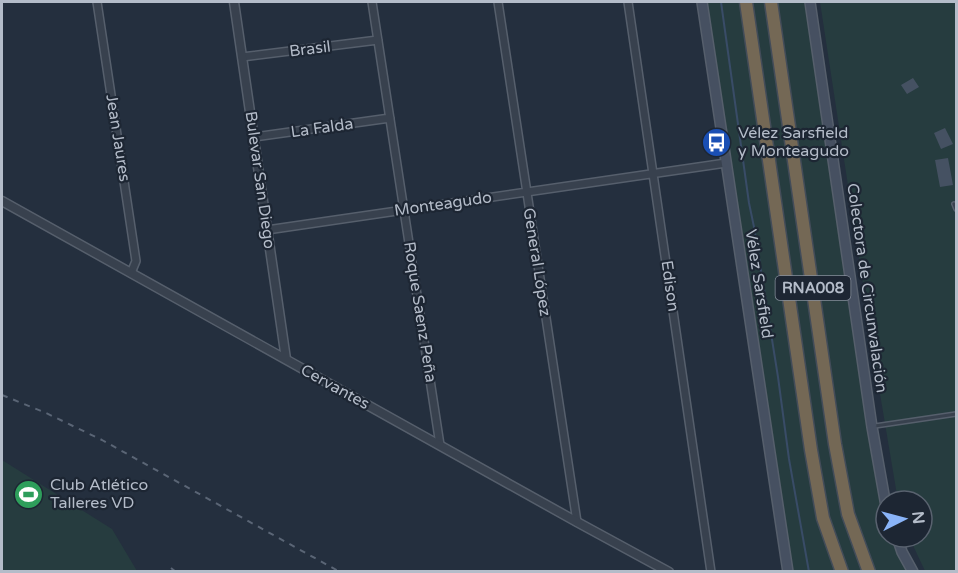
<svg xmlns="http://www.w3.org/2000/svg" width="958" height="573" font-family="'Varela Round',sans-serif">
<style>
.green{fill:#263c3f}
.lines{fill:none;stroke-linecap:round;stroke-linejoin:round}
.stream{stroke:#394c67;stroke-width:2}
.building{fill:#455162}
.service-casing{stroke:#565f6c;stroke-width:6}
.minor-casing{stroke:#565f6c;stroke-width:10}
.tertiary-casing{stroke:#565f6c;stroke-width:11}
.secondary-casing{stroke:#565f6c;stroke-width:12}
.motorway-casing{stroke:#434c59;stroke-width:15}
.service{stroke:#38414e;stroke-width:3}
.minor{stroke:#38414e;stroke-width:7}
.tertiary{stroke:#38414e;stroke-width:8}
.secondary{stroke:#465061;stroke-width:9}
.motorway{stroke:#746855;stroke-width:12}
.rail{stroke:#5a6575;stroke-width:2;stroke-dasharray:6 6;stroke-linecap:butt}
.labels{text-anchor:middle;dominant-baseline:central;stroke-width:4.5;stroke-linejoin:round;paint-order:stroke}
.shield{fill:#1d2633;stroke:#878f9c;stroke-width:1.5}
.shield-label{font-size:15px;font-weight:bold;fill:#b4bcc9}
.street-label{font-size:16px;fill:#b4bcc9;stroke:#1d2633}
.poi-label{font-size:16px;fill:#b4bcc9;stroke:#1d2633;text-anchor:start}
</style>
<rect width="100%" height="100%" fill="#242f3e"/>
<path class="green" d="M702 2H810L886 506V537H897L913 571H788Z
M820 2H956V571H925L909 537H922V501H898L878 382Z
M2 460 112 529 137 571H2Z"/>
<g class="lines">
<path class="stream" d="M721 2 749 203 754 227 778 377 789 459 809 572"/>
</g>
<path class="building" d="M913 78 919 87 907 94 901 85Z
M945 128 953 144 941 149 934 133Z
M948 158 953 185 940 187 935 160Z"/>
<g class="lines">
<defs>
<path id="service" d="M954 204 956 209
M875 426 956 414"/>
<path id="minor" d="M97 2 136 261 131 273
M372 2 440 445
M498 2 577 522
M628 2 711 572
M242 57 378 40
M254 137 390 118
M267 230 726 163"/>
<path id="tertiary" d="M234 2 286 359
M2 201 577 522 669 572"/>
<path id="secondary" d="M702 2 788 572
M810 2 872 427 886 506
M897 537 902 552 913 572"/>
<path id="motorway" d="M746 2 811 450 823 518 842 572
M771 2 835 444 848 514 869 572"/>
</defs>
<use href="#service" class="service-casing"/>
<use href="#minor" class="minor-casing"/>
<use href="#tertiary" class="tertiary-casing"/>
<use href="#secondary" class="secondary-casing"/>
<use href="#motorway" class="motorway-casing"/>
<use href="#service" class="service"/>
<use href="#minor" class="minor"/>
<use href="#tertiary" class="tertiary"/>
<use href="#secondary" class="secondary"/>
<use href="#motorway" class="motorway"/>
<path class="rail" d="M2 395 46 413 102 440 340 572
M171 568 176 572"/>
</g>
<defs>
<symbol id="bus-disc" viewBox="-11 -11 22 22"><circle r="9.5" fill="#1a4fb4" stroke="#1d2633"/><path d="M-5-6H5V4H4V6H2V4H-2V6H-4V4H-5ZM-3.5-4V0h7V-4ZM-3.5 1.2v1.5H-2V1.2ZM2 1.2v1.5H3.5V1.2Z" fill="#fff"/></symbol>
<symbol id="stadium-disc" viewBox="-11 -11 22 22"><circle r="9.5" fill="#2e9e5b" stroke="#1d2633"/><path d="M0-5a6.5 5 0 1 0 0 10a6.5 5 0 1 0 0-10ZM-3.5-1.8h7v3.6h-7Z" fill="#fff"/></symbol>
</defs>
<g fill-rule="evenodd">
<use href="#bus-disc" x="700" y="126" width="33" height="33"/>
<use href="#stadium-disc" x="12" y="478" width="33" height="33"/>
</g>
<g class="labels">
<rect class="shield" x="775.5" y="276" width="75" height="24" rx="4.5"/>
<g class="shield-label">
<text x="813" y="288">RNA008</text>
</g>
<g class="street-label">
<text transform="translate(310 49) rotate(-7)">Brasil</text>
<text transform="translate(322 128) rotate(-8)">La Falda</text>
<text transform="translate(118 138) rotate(81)">Jean Jaures</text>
<text transform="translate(260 180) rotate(82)">Bulevar San Diego</text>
<text transform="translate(443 204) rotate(-8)">Monteagudo</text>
<text transform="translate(537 262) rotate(81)">General López</text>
<text transform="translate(759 284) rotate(81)">Vélez Sarsfield</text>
<text transform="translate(670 286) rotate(82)">Edison</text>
<text transform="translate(867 288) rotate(82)">Colectora de Circunvalación</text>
<text transform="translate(420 312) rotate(81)">Roque Saenz Peña</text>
<text transform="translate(335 387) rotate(29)">Cervantes</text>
</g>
<g class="poi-label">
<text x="738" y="133">Vélez Sarsfield<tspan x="738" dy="18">y Monteagudo</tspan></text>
<text x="50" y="485">Club Atlético<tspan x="50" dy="18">Talleres VD</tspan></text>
</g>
</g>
<rect width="958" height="573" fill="none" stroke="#b4bcc9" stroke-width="6"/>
<g transform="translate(904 519) rotate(84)"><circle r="28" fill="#1d2633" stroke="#59626f" stroke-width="1.5"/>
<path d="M0-4.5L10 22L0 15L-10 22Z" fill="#8ab4f8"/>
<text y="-9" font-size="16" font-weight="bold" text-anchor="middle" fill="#b4bcc9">N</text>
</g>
</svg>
